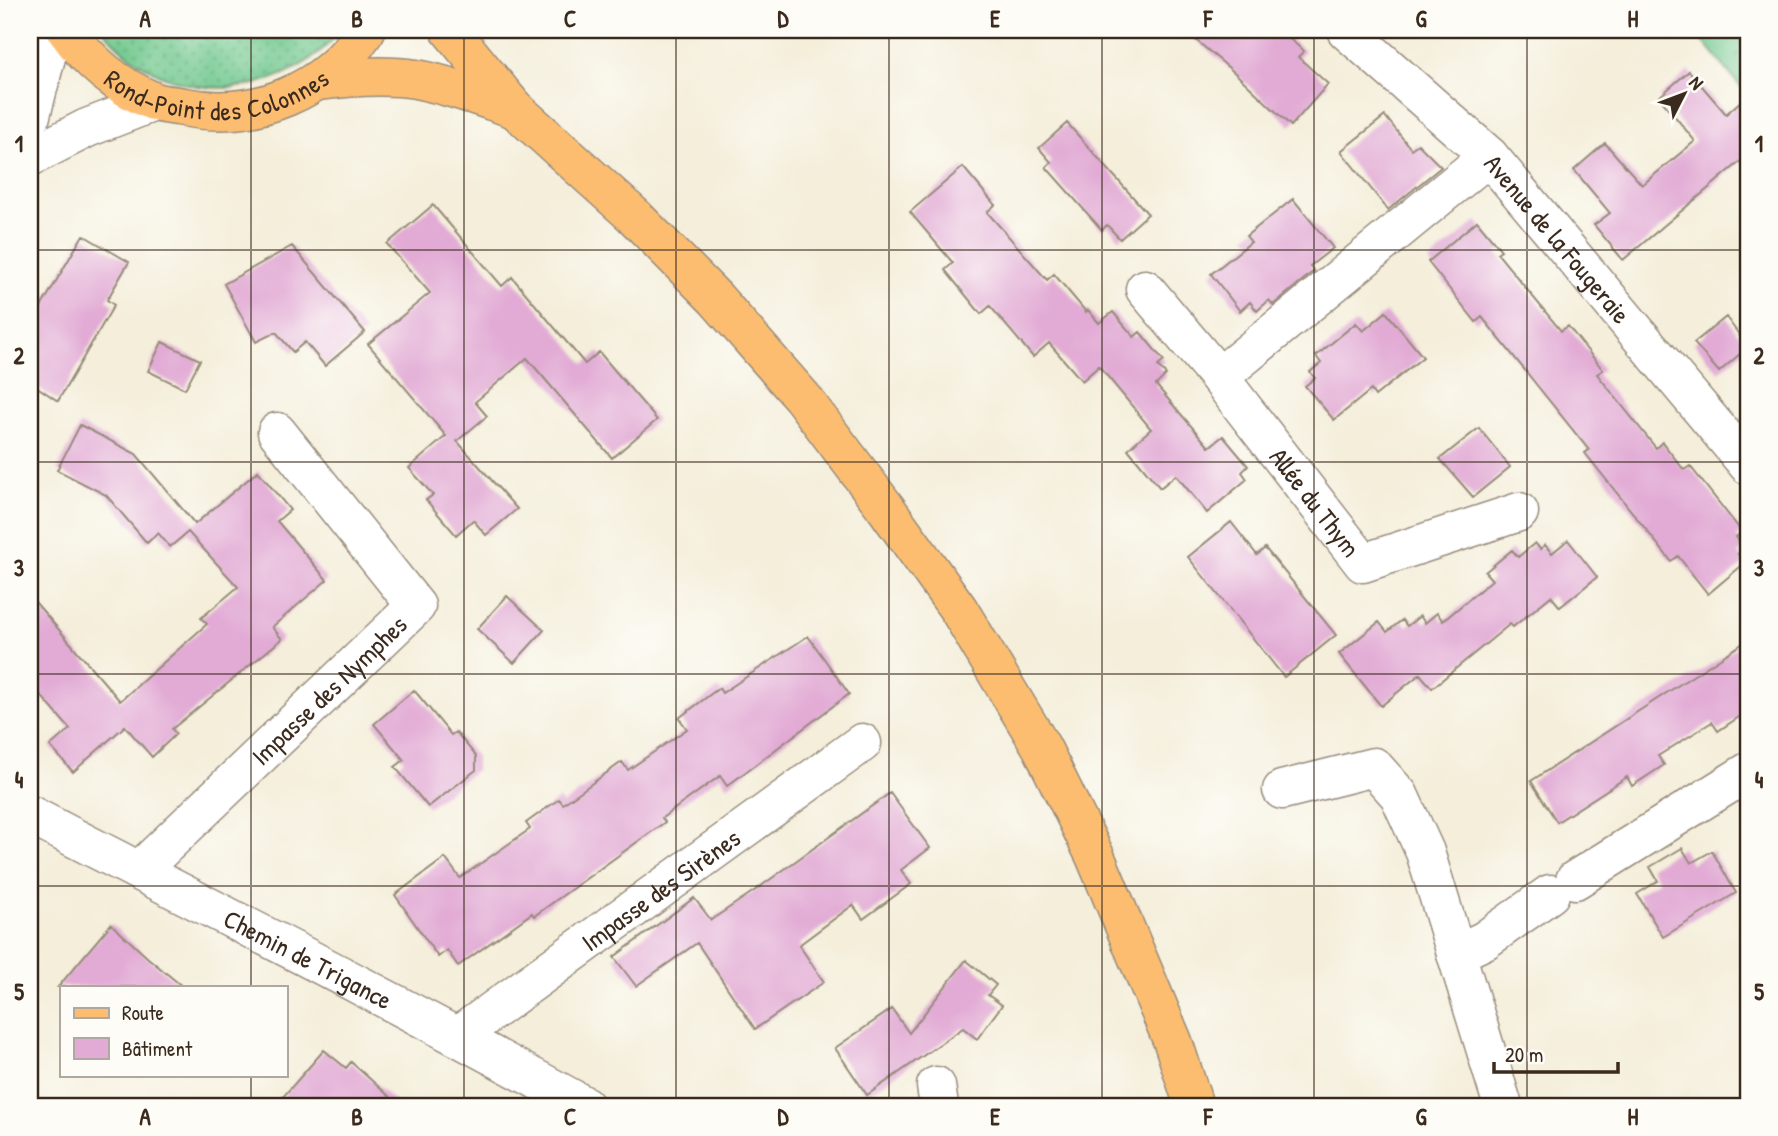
<svg xmlns="http://www.w3.org/2000/svg" width="1778" height="1136" font-family="'Patrick Hand',sans-serif">
<style>
.grass{fill:url(#grass-dots);stroke:#557956;stroke-width:2}
.park{fill:url(#park-crowns);stroke:#557956;stroke-width:2}
.building{fill:#e2abd5}
.lines{fill:none;stroke-linecap:round;stroke-linejoin:round}
.minor-casing{stroke:#988c7c;stroke-width:41}
.major-casing{stroke:#988c7c;stroke-width:41}
.minor{stroke:#fff;stroke-width:38}
.major{stroke:#fcbd6f;stroke-width:38}
.grid{fill:none;stroke:#3b2a1e;stroke-width:2;stroke-opacity:0.55}
.labels{text-anchor:middle;dominant-baseline:central;stroke-width:5;stroke-linejoin:round;paint-order:stroke}
.street-label{font-size:26px;fill:#3b2a1e;stroke:#fdfcf7}
.neatline{fill:none;stroke:#3b2a1e;stroke-width:2.5}
.grid-label{font-size:23px;text-anchor:middle;font-weight:bold;fill:#3b2a1e}
</style>
<defs>
<pattern id="grass-dots" width="8" height="8" patternUnits="userSpaceOnUse" patternTransform="scale(1.75)"><rect width="8" height="8" fill="#6fc88e"/><path d="M2 2h.1M6 6h.1" fill="none" stroke="#5ca373" stroke-width="1.8" stroke-linecap="round"/></pattern>
<pattern id="park-crowns" width="20" height="18" patternUnits="userSpaceOnUse" patternTransform="scale(1.75)"><rect width="20" height="18" fill="#6fc88e"/><path d="M2 6a3 3 0 1 1 6 0M12 15a3 3 0 1 1 6 0" fill="none" stroke="#5ca373"/></pattern>
</defs>
<rect width="100%" height="100%" fill="#fdfcf7"/>
<filter id="ink" filterUnits="userSpaceOnUse"><feTurbulence type="fractalNoise" baseFrequency=".0143" numOctaves="2"/><feDisplacementMap in="SourceGraphic" scale="14" xChannelSelector="R" yChannelSelector="G"/><feConvolveMatrix kernelMatrix="1 2 1 2 8 2 1 2 1" color-interpolation-filters="sRGB"/></filter>
<filter id="wash" filterUnits="userSpaceOnUse"><feTurbulence type="fractalNoise" baseFrequency=".00686" numOctaves="4" result="noise"/><feDisplacementMap in="SourceGraphic" scale="28" xChannelSelector="R" yChannelSelector="G"/><feGaussianBlur stdDeviation="1.57" result="paint"/><feColorMatrix in="noise" values="0 0 0 0 0 0 0 0 0 0 0 0 0 0 0 0 0 1.4 0 .05"/><feComposite in="paint" operator="in"/></filter>
<g filter="url(#wash)">
<rect width="100%" height="100%" fill="#f4eeda"/>
<path class="grass" d="M103 30H342C332 39 322 52 311 59 241 106 156 95 103 30Z"/>
<path class="park" d="M1694 30H1748V96Z"/>
<g id="blocks">
<path class="building" d="M1184 30H1279L1304 51 1298 57 1328 84 1291 126 1235 73Z
M1689 71 1726 114 1748 95V155L1623 260 1594 225 1610 213 1574 170 1605 143 1642 185 1695 141 1659 97Z
M1385 116 1411 149 1418 144 1441 167 1388 210 1341 151Z
M1067 123 1148 214 1120 239 1107 225 1102 230 1046 167 1051 162 1039 148Z
M963 167 995 205 987 212 1047 280 1054 274 1086 312 1088 310 1099 323 1113 312 1134 337 1140 332 1164 361 1158 366 1166 375 1156 385 1209 447 1223 436 1248 466 1242 472 1247 479 1207 513 1176 475 1160 488 1128 449 1151 429 1099 366 1082 381 1049 343 1033 357 990 306 981 314 945 270 953 263 910 212Z
M1293 199 1333 248 1310 266 1314 271 1273 305 1269 300 1257 311 1250 302 1240 311 1211 274 1251 242 1246 236Z
M433 205 502 286 512 277 585 364 599 352 657 420 612 458 527 358 475 402 487 416 457 441 517 509 486 535 473 520 456 535 426 500 433 495 409 468 446 436 368 344 430 293 387 244Z
M1477 221 1501 250 1497 253 1561 331 1568 326 1603 370 1597 374 1656 448 1662 442 1684 470 1690 466 1742 532 1736 537 1745 549 1738 554 1746 562 1708 594 1678 556 1671 561 1585 453 1589 450 1482 317 1476 322 1428 262Z
M83 235 129 262 107 300 114 305 58 401 30 382V326Z
M292 246 365 332 325 366 305 342 293 352 276 332 256 342 224 284Z
M1386 312 1423 357 1375 396 1371 390 1334 420 1305 386 1315 378 1310 372 1321 363 1316 356 1356 323 1363 331Z
M1726 317 1748 347 1719 372 1694 343Z
M162 342 200 360 185 389 148 371Z
M80 425 136 454 195 524 258 471 290 510 277 521 327 580 272 627 282 639 172 729 176 734 152 757 125 726 73 772 50 746 70 729 30 683V596L120 701 207 624 201 618 238 587 188 532 170 547 158 533 147 543 106 495 57 470Z
M1479 428 1510 467 1473 497 1440 459Z
M1231 522 1257 555 1265 548 1336 635 1284 677 1188 557Z
M1568 540 1597 577 1560 607 1551 596 1513 627 1510 624 1432 688 1420 674 1381 706 1339 654 1379 622 1387 632 1402 620 1407 626 1420 616 1425 623 1437 613 1443 621 1492 580 1485 572 1512 550 1518 557 1535 543 1540 549 1545 545 1552 553Z
M507 596 544 630 514 663 477 629Z
M808 636 849 694 727 786 720 776 662 818 665 822 534 916 532 913 458 966 447 950 438 957 395 895 445 858 460 878 530 829 526 823 559 799 563 804 622 762 628 770 687 729 679 718 719 688 722 693Z
M1748 640V711L1718 731 1712 722 1658 756 1664 765 1632 786 1627 777 1557 822 1531 781Z
M414 690 451 735 456 732 476 756V770L428 807 395 767 404 760 374 724Z
M890 793 930 848 901 870 911 884 863 919 853 905 799 945 824 982 755 1029 697 943 636 986 614 957 694 898 711 920 757 889Z
M1682 848 1691 863 1712 851 1736 893 1663 937 1637 894 1658 881 1650 867Z
M111 924 148 958 183 987H58Z
M966 960 996 985 988 995 1002 1005 977 1039 963 1028 867 1095 835 1048 892 1009 909 1033Z
M324 1050 346 1068 351 1062 400 1106H275Z"/>
</g>
</g>
<g filter="url(#ink)">
<use href="#blocks" fill-opacity="0" stroke="#988c7c" stroke-width="2"/>
<g class="lines">
<defs>
<g id="minor">
<path id="s1" d="M1346 30 1489 156 1748 465"/>
<path d="M30 119 53 30"/>
<path d="M30 157 87 128 154 102"/>
<path id="s2" d="M1145 289 1219 377 1363 563 1519 512"/>
<path d="M1219 377 1489 156"/>
<path d="M1282 790 1374 767 1399 795 1425 852 1503 1106"/>
<path id="s3" d="M30 815C216 911 402 1005 585 1106"/>
<path id="s4" d="M140 870 416 606 277 432"/>
<path d="M1575 880 1748 772"/>
<path d="M1456 954 1485 940 1550 894"/>
<path id="s5" d="M458 1036 862 743"/>
<path d="M936 1086 939 1106"/>
</g>
<g id="major">
<path id="s6" d="M66 30C88 61 117 86 153 101 162 105 174 105 184 107 256 121 326 91 366 30"/>
<path d="M450 30 515 109 633 215 716 299 802 397 885 507 959 610 1042 748 1095 856 1173 1042 1194 1106"/>
<path d="M318 81C349 77 384 74 416 79 449 85 483 98 515 109"/>
</g>
</defs>
<use href="#minor" class="minor-casing"/>
<use href="#major" class="major-casing"/>
<use href="#minor" class="minor"/>
<use href="#major" class="major"/>
</g>
</g>
<path class="grid" d="M251 30V987M464 30V1106M676 30V1106M889 30V1106M1102 30V1106M1314 30V1106M1527 30V1106M30 250H1748M30 462H1748M30 674H1748M30 886H1748M251 1075V1106"/>
<g class="labels">
<g class="street-label">
<text stroke="none"><textPath href="#s6" startOffset="178">Rond-Point des Colonnes</textPath></text>
<text stroke="none"><textPath href="#s1" startOffset="298">Avenue de la Fougeraie</textPath></text>
<text stroke="none"><textPath href="#s2" startOffset="273">Allée du Thym</textPath></text>
<text stroke="none"><textPath href="#s4" startOffset="261">Impasse des Nymphes</textPath></text>
<text stroke="none"><textPath href="#s5" startOffset="250">Impasse des Sirènes</textPath></text>
<text stroke="none"><textPath href="#s3" startOffset="313">Chemin de Trigance</textPath></text>
</g>
</g>
<rect width="1778" height="1136" fill="none" stroke="#fdfcf7" stroke-width="77"/>
<rect x="60" y="986" width="228" height="91" fill="#fdfcf7" stroke="#afa8a0" stroke-width="2"/>
<rect x="74" y="1008" width="35" height="10" fill="#fcbd6f" stroke="#afa8a0" stroke-width="2"/>
<text x="122" y="1020" font-size="21" fill="#3b2a1e">Route</text>
<rect x="74" y="1038" width="35" height="21" fill="#e2abd5" stroke="#afa8a0" stroke-width="2"/>
<text x="122" y="1056" font-size="21" fill="#3b2a1e">Bâtiment</text>
<g transform="translate(1684 94) rotate(48)" stroke="#fdfcf7" stroke-width="5" paint-order="stroke">
<path d="M0-5L12 26L0 18L-12 26Z" fill="#3b2a1e"/>
<text y="-10" font-size="19" font-weight="bold" text-anchor="middle" fill="#3b2a1e">N</text>
</g>
<path d="M1494 1062v10h124v-10" fill="none" stroke="#3b2a1e" stroke-width="3.5"/>
<text x="1505" y="1062" font-size="21" fill="#3b2a1e" stroke="#fdfcf7" stroke-width="5" paint-order="stroke">20 m</text>
<rect x="38" y="38" width="1702" height="1060" class="neatline"/>
<g class="grid-label">
<text x="145" y="27">A</text>
<text x="357" y="27">B</text>
<text x="570" y="27">C</text>
<text x="783" y="27">D</text>
<text x="995" y="27">E</text>
<text x="1208" y="27">F</text>
<text x="1421" y="27">G</text>
<text x="1633" y="27">H</text>
<text x="19" y="152">1</text>
<text x="1759" y="152">1</text>
<text x="19" y="364">2</text>
<text x="1759" y="364">2</text>
<text x="19" y="576">3</text>
<text x="1759" y="576">3</text>
<text x="19" y="788">4</text>
<text x="1759" y="788">4</text>
<text x="19" y="1000">5</text>
<text x="1759" y="1000">5</text>
<text x="145" y="1125">A</text>
<text x="357" y="1125">B</text>
<text x="570" y="1125">C</text>
<text x="783" y="1125">D</text>
<text x="995" y="1125">E</text>
<text x="1208" y="1125">F</text>
<text x="1421" y="1125">G</text>
<text x="1633" y="1125">H</text>
</g>
</svg>
